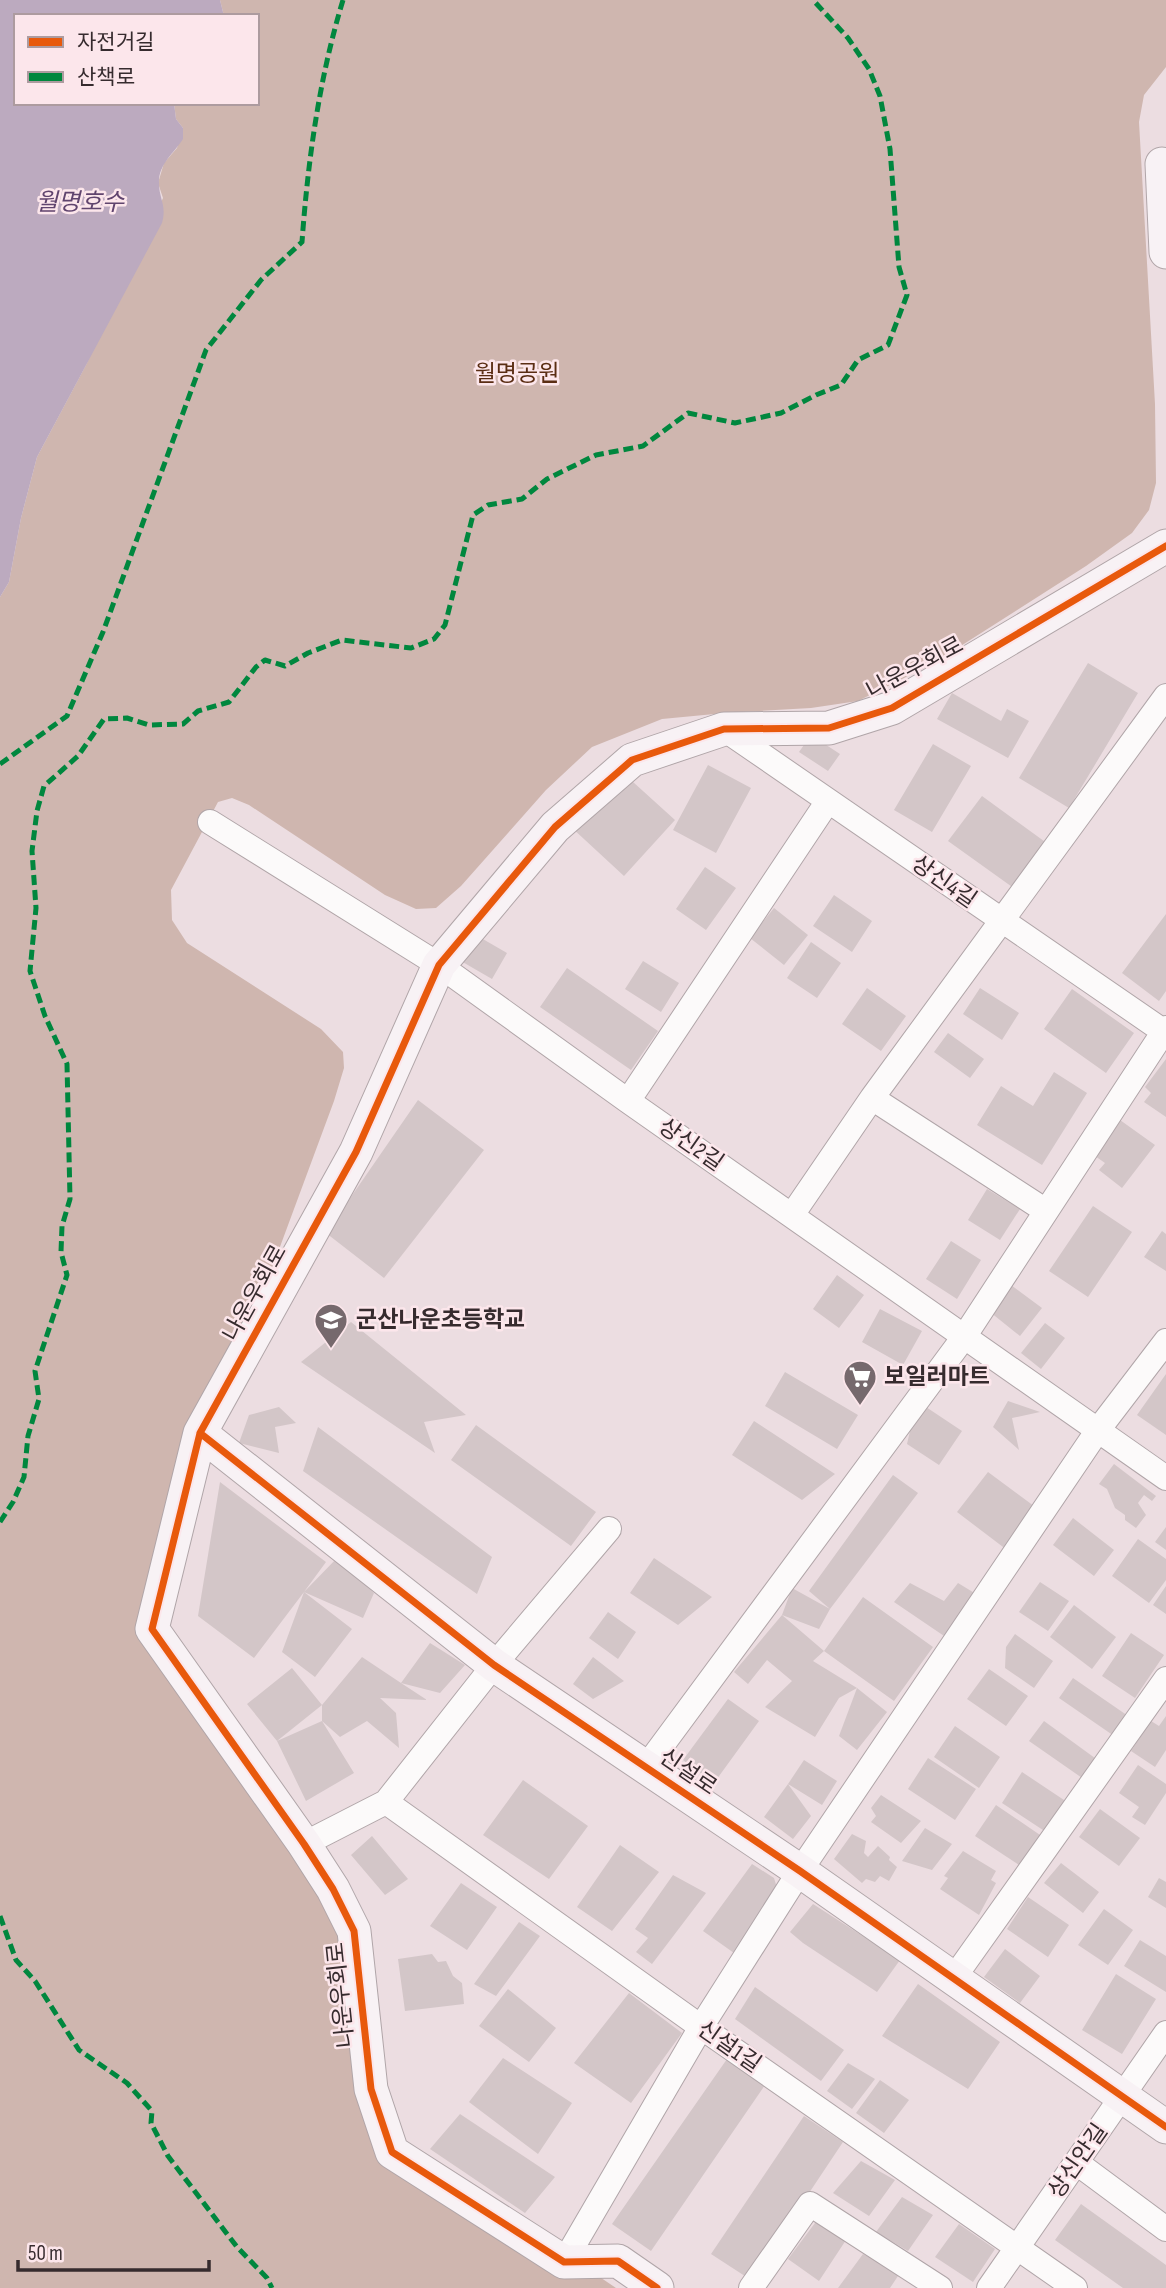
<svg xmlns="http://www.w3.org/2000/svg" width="1166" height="2288" font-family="'Sofia Sans Condensed','Noto Sans KR',sans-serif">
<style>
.forest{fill:#cfb6af}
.water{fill:#bcaabf}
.building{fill:#d3c6c8}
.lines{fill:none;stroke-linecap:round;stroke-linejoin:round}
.street-casing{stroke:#b0a5a8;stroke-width:26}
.secondary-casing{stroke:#b0a5a8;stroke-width:35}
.street{stroke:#fcfafa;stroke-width:24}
.secondary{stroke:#f8f2f5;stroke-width:33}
.quiet{stroke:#00873e;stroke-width:5;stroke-dasharray:10 5;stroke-linecap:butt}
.cycleway-casing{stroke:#fce6eb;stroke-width:11}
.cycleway{stroke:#e8590c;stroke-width:7}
.labels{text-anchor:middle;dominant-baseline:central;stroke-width:5;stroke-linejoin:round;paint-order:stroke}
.park-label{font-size:23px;fill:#5a2d13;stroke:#fce6eb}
.street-label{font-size:23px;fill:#362b2e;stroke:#fce6eb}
.poi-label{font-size:23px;font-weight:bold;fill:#362b2e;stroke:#fce6eb;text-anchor:start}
.water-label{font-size:24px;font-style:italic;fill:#60446e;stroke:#fce6eb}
</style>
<rect width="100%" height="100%" fill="#ecdde1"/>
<path class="forest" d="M220 0H1166V67L1144 95 1139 122 1155 404 1156 483 1149 510 1132 533 1086 566 934 663 858 701 811 708 725 713 662 719 592 747 546 790 461 886 436 908 416 909 385 895 249 805 232 798 218 802 171 890 172 920 187 943 321 1029 343 1052 344 1068 334 1101 244 1344 165 1613 174 1638 343 1875 384 2103 400 2142 616 2288H0V597L9 582 21 518 37 457 86 365 163 198 158 183 164 163 177 148 183 128 176 119 174 103H257V16H224Z"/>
<path class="water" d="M0 0H220L224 16H16V103H174L176 119 183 128V139C174 153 158 165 159 183 159 199 167 205 162 223L37 457 21 518 9 582 0 597Z"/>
<path class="building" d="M1088 663 1138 693 1069 808 1019 778Z
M952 693 1001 721 1007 709 1029 721 1008 758 937 719Z
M811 735 840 754 828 771 799 752Z
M933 744 971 766 932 832 894 810Z
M708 765 751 788 716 853 673 830Z
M622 772 675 820 624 876 571 827Z
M982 796 1048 844 1015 889 948 841Z
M705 867 736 888 706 930 676 909Z
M834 895 872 921 852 952 813 926Z
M774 908 808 935 784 965 750 938Z
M1166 914V991L1159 1001 1122 973Z
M469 931 507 953 492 979 454 957Z
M811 942 841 963 817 998 787 978Z
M643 961 679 983 661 1012 625 989Z
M567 968 658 1031 631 1070 540 1007Z
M867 988 906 1016 881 1051 842 1024Z
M980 988 1019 1013 1002 1040 963 1014Z
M1072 989 1134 1033 1106 1073 1044 1029Z
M948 1033 984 1059 970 1078 934 1052Z
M1166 1059V1117L1144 1102 1151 1093 1145 1087Z
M1054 1072 1087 1093 1042 1165 977 1125 1001 1086 1033 1106Z
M418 1100 484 1150 384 1278 326 1233Z
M1120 1120 1155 1145 1122 1188 1099 1170 1105 1163 1095 1156Z
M987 1189 1020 1209 1000 1240 968 1220Z
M1093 1206 1132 1232 1088 1297 1049 1271Z
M1162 1231 1166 1234V1271L1144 1257Z
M951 1241 981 1260 957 1299 926 1279Z
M837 1275 864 1295 839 1328 813 1309Z
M1011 1285 1042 1308 1020 1336 990 1312Z
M880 1309 922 1331 903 1365 862 1342Z
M351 1322 466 1415 424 1422 435 1453 301 1362Z
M1045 1323 1065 1338 1041 1369 1021 1353Z
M785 1372 858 1415 837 1449 765 1406Z
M1166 1374V1435L1137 1415Z
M917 1401 962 1431 939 1465 907 1444Z
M1008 1401 1040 1412 1012 1418 1019 1450 993 1427Z
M279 1407 296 1423 275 1427 279 1453 239 1443 249 1415Z
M754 1421 835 1474 802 1500 732 1455Z
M476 1425 596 1512 571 1546 451 1460Z
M318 1427 492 1557 477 1594 303 1471Z
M1114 1464 1156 1496 1152 1501 1144 1495 1138 1503 1146 1515 1136 1528 1125 1520V1515L1115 1508 1107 1489 1099 1484Z
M988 1472 1038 1509 1007 1550 957 1512Z
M893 1475 918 1493 830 1609 809 1591Z
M220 1482 326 1562 304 1592 337 1558 374 1593 363 1618 304 1592 254 1658 198 1616Z
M1073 1518 1114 1550 1094 1576 1053 1545Z
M1166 1527V1550L1155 1542Z
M1138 1539 1166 1559V1580L1149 1603 1112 1576Z
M654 1558 712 1597 678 1625 630 1593Z
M1040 1582 1069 1601 1048 1631 1019 1612Z
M910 1583 944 1601 958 1583 981 1597 950 1640 894 1602Z
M1166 1586V1614L1153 1605Z
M792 1588 830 1609 819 1629 782 1615Z
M304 1592 352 1629 315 1677 282 1652Z
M863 1597 933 1647 894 1701 824 1651Z
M1074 1605 1116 1637 1092 1669 1050 1637Z
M608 1612 636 1632 618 1659 589 1638Z
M782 1615 824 1651 813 1661 857 1688 839 1698 815 1737 765 1707 792 1681 767 1660 748 1684 734 1672Z
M1131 1633 1164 1655 1135 1698 1102 1676Z
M1015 1634 1053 1661 1034 1688 1005 1668 1006 1647Z
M430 1643 465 1665 440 1693 401 1683 427 1700 380 1698 396 1713 399 1748 367 1721 340 1737 322 1721 354 1773 306 1801 277 1741 322 1721V1705L362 1657 401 1683Z
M593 1657 624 1681 593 1699 573 1684Z
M292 1668 322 1705 277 1741 247 1704Z
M989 1669 1028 1696 1006 1726 967 1699Z
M1073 1678 1131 1718 1117 1738 1059 1698Z
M857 1688 887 1712 857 1750 839 1736Z
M728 1699 759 1721 714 1783 683 1760Z
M1166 1716V1750L1155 1767 1131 1751 1151 1721 1159 1726Z
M1044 1721 1099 1761 1085 1780 1029 1741Z
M955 1726 1000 1757 979 1788 934 1757Z
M928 1758 976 1789 955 1820 908 1789Z
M804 1760 837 1781 822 1805 788 1784Z
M1138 1765 1166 1784V1793L1145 1825 1132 1817 1139 1807 1119 1793Z
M1022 1772 1070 1804 1049 1834 1002 1803Z
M523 1780 588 1826 549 1879 483 1835Z
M788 1784 811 1816 793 1839 764 1817Z
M881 1795 921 1821 901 1843 871 1822 876 1816 871 1808Z
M996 1805 1043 1837 1022 1867 975 1836Z
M1100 1809 1140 1838 1119 1866 1079 1837Z
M925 1828 952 1844 932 1870 902 1861Z
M852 1834 866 1841 864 1853 868 1857 878 1846 890 1857 889 1860 897 1867 889 1881 880 1876 875 1882 866 1879 862 1883 834 1859Z
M372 1836 408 1879 385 1895 351 1855Z
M620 1845 659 1872 612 1931 577 1907Z
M963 1851 996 1871 991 1880 996 1883 979 1915 940 1889 948 1878 944 1876Z
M1061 1863 1099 1892 1083 1913 1044 1883Z
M752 1864 774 1878 778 1891 734 1953 703 1931Z
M673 1875 706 1893 652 1964 636 1952 648 1938 635 1929Z
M1159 1878 1166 1882V1908L1148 1897Z
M461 1883 497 1907 467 1950 430 1926Z
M1028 1897 1069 1925 1048 1957 1007 1929Z
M813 1904 900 1960 877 1992 803 1943 790 1932Z
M1104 1909 1133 1930 1108 1965 1078 1945Z
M519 1922 540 1936 496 1996 474 1984Z
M1140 1940 1166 1956V1992L1124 1966Z
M1005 1949 1040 1976 1020 2003 984 1977Z
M432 1954 438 1962 446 1961 453 1976 462 1983 464 2004 405 2011 398 1959Z
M1116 1974 1156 1999 1122 2054 1082 2030Z
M918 1984 1000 2042 968 2089 882 2036Z
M755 1987 844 2050 821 2081 735 2019Z
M508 1989 556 2028 529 2062 479 2026Z
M629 1993 682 2033 631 2103 574 2063Z
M503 2058 572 2103 538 2154 469 2102Z
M727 2059 765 2085 651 2251 612 2224Z
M848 2063 875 2079 852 2109 827 2091Z
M880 2080 909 2100 884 2133 856 2113Z
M460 2114 555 2177 525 2213 430 2149Z
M804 2116 843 2142 751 2280 711 2254Z
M861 2161 895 2180 869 2216 833 2193Z
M902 2197 933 2215 908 2251 876 2232Z
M1081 2204 1166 2265V2288H1123L1055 2240Z
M818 2219 846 2240 819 2281 788 2259Z
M959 2224 995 2249 973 2282 935 2257Z
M863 2254 900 2273 890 2288H838Z"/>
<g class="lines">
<defs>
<path id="street" d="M724 729 1166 1033
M210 822 439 965 628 1101 1166 1478
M872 1098 1046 1211
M628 1101 828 801
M792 1215 872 1098 1166 696
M646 1767 964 1337 1166 1028
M386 1802 701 2027 1075 2288
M304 1844 386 1802 494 1665 609 1529
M953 1979 1166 1679
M1077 2163 1166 2229
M564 2262 701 2027 800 1871 1098 1430 1166 1341
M751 2288 810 2204 940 2288
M989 2288 1166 2033"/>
<path id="secondary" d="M1166 165 1162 164 1166 252
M200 1433 494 1665 800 1871 1166 2127
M657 2288 618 2261 564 2262 392 2152 371 2089 354 1931 333 1889 304 1844 152 1629 200 1433 356 1152 439 965 555 827 632 760 724 729 829 728 892 708 1166 546"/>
</defs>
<use href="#street" class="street-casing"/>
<use href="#secondary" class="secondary-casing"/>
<use href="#street" class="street"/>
<use href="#secondary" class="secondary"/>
<path class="quiet" d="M0 764 67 716 103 632 206 350 261 280 302 242C308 160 319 79 343 0
M0 1522 13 1502 24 1477 28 1436 39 1399 35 1371 67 1275 61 1252 62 1226 70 1199 67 1064 45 1016 30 971 36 908 32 851 37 811 44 786 78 756 104 719 127 718 149 725 183 724 198 711 229 702 256 667 265 660 285 666 308 653 342 640 411 648 434 639 445 625 473 515 488 505 522 499 547 479 596 455 643 446 688 413 735 423 781 413 816 395 841 385 858 360 888 345 907 295 899 267 890 149 880 96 869 69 848 38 813 0
M0 1916 16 1960 35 1981 79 2050 127 2083 152 2111 151 2123 168 2156 237 2247 267 2278 272 2288"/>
<defs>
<path id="cycleway" d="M200 1433 494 1665 800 1871 1166 2127
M657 2288 618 2261 564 2262 392 2152 371 2089 354 1931 333 1889 304 1844 152 1629 200 1433 356 1152 439 965 555 827 632 760 724 729 829 728 892 708 1166 546"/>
</defs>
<use href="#cycleway" class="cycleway-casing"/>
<use href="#cycleway" class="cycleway"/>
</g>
<defs>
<symbol id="school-pin" viewBox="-11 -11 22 30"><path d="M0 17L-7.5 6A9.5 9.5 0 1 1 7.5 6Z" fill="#76696d" stroke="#fce6eb"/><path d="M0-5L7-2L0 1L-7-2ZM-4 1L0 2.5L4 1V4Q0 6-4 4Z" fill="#fff"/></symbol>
<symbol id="supermarket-pin" viewBox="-11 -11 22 30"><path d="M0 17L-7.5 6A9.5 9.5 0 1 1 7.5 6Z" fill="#76696d" stroke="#fce6eb"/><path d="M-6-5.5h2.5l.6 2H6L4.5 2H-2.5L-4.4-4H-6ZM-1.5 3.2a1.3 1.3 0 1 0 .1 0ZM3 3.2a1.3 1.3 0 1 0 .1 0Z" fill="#fff"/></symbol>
</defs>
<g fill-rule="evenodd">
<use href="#school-pin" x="312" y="1301" width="38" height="52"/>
<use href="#supermarket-pin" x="841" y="1358" width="38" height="52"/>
</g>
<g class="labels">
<g class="park-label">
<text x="517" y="374">월명공원</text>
</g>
<g class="street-label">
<text transform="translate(915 668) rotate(-28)">나운우회로</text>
<text transform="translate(944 882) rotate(35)">상신4길</text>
<text transform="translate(691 1145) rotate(35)">상신2길</text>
<text transform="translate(255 1293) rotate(-61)">나운우회로</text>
<text transform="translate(688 1772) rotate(34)">신설로</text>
<text transform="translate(341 1995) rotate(-96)">나운우회로</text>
<text transform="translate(729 2047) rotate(35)">신설1길</text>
<text transform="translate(1078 2161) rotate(-55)">상신안길</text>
</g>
<g class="poi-label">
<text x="356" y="1320">군산나운초등학교</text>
<text x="884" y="1377">보일러마트</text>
</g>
<g class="water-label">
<text x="80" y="202">월명호수</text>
</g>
</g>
<rect x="14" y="14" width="245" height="91" fill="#fce6eb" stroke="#ad9b9f" stroke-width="2"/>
<rect x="28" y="37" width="35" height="10" fill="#e8590c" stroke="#ad9b9f" stroke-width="2"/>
<text x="77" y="49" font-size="21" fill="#362b2e">자전거길</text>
<rect x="28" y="72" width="35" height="10" fill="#00873e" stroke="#ad9b9f" stroke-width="2"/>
<text x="77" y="84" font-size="21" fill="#362b2e">산책로</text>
<path d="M18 2260v10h191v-10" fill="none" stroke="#362b2e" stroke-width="3.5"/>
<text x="28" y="2260" font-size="21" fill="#362b2e" stroke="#fce6eb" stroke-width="5" paint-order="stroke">50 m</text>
</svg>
